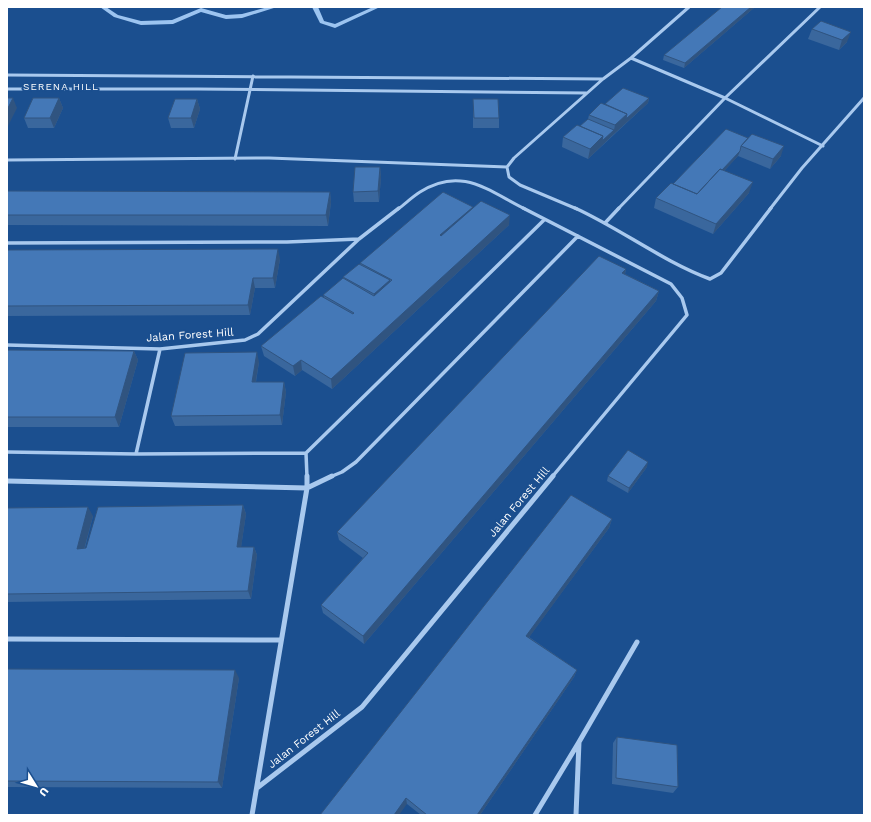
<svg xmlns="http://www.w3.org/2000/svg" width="871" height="822" font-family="'Work Sans',sans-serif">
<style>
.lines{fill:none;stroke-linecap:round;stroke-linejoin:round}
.stream{fill:#9cc4f0;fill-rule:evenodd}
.minor-far2{stroke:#a9c9ee;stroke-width:3}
.minor-far1{stroke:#a9c9ee;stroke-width:3.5}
.minor{stroke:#a9c9ee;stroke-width:5}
.wall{fill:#3a679d}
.shaded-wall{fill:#305480}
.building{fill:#4478b7;stroke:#305480}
.labels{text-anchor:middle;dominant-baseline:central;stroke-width:4;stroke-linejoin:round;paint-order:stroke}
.far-neighbourhood-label{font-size:10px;letter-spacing:1px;fill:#fff;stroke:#1b4f8f}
.street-label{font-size:11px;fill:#fff;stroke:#1b4f8f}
</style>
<rect width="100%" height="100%" fill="#1b4f8f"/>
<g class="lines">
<path class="stream" d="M100 7H106L118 15 141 21 172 20 201 8 226 15 242 14 268 7H277L242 18 226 19 201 12 173 24 141 25 114 17Z
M312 7H318L324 21 335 24 373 7H380L335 28 320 23Z"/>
<path class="minor-far2" d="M631 58 725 98 823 146
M7 75 603 79
M7 89H198L587 93
M235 159 253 76
M7 160 269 158 507 167
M398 209C405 204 412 197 420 192 461 166 487 190 525 209
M577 209 520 185 509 177 507 167 514 158 603 79 631 58 689 7
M618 209 725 98 820 7
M770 209 802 168 864 98"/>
<path class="minor-far1" d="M523 208 671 284 682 298 687 315 552 477
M575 208C621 229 662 261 710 279L721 273 771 208
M605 223 619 208
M7 243 287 242 359 239
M7 345 160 349 245 340 258 334 359 239 399 208
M7 452 136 454 306 453 544 220
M306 453 307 477
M136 454 160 349
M330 477 342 472 356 462 578 236"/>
<path class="minor" d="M7 481 307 488 332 476
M7 639 281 640
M579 742 637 642
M257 788 362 707 553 476
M252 815 307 488V476
M535 815 579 742 576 815"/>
</g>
<path class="wall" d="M755 7 684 68 663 60 664 55Z
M812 29 847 42 839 50 808 39Z
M59 98 63 108 54 128H28L24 118Z
M649 98 648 103 588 159 562 147 563 137 580 126 588 119 589 115 605 104Z
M197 99 200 109 194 128H171L168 118Z
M473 99 499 118V128H473Z
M726 129 781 156 770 169 738 156 724 171 749 193 713 234 654 208 656 198 673 184Z
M380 167 381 177 379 202H354L353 192Z
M7 191 330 192 331 202 328 226 7 225Z
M472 208 509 225 332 389 302 370 295 376 264 356 261 346 324 297 323 295 343 279V277L360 264V263Z
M7 250 280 259 275 288H255L250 315 7 316Z
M626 269 625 274 659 291 656 301 364 644 323 613 321 605 363 558 339 540 337 532Z
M7 350 134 351 138 360 119 427H7Z
M259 362 256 382H284L286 392 282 425 175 426 171 416Z
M647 467 628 493 607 481 608 476Z
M243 505 246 514 241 547H254L257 555 251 599 7 602V508L93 516 85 548Z
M612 519 609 528 529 637 577 670 574 677 480 815H421L407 804 320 815Z
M7 669 239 678 222 788 7 787Z
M617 737 678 787 673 793 612 784 613 743Z"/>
<path class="shaded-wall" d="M751 7H755L684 68 685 63Z
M851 32 847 42 839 50 842 40Z
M13 98 17 108 7 128V110Z
M59 98 63 108 54 128 50 118Z
M649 98 648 103 613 135 615 125 627 114Z
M197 99 200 109 194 128 191 118Z
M614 130 613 135 588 159 590 149 603 136Z
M784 146 781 156 770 169 773 159Z
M740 151 738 156 694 204 695 199Z
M380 167 381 177 379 202 378 191Z
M753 182 749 193 713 234 716 224Z
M330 192 331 202 328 226 326 215Z
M473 207 472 217 440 245V235Z
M510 215 509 225 332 389 331 379Z
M278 249 280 259 275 288 273 278Z
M626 269 624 279 622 273Z
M253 278 255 288 250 315 248 305Z
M390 280V290L374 304V294Z
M659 291 656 301 364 644 363 636Z
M134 351 138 360 119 427 115 417Z
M257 352 259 362 254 392 252 382Z
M301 360 302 370 295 376 293 366Z
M284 382 286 392 282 425 280 415Z
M648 462 647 467 628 493 629 488Z
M243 505 246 514 240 555 237 547Z
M88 507 93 516 82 557 77 549Z
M612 519 609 528 525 643 526 636Z
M254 547 257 555 251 599 248 591Z
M235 670 239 678 222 788 218 782Z
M577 670 574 677 480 815H477Z
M406 798 407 804 399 815H394Z"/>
<path class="building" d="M722 7H751L685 63 664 55Z
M821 21 851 32 842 40 812 29Z
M623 88 649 98 626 119 627 114 605 104Z
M7 98H13L7 110Z
M33 98H59L50 118H24Z
M175 99H197L191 118H168Z
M473 99H498L499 118H474Z
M601 103 627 114 615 125 589 115Z
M588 119 614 130 602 141 603 136 580 126Z
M577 125 603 136 590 149 563 137Z
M726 129 748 138 741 146 740 151 722 170 720 169 697 194 673 184Z
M752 134 784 146 773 159 741 146Z
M355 167H380L378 191 353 192Z
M720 169 753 182 716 224 656 198 671 183 697 194Z
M7 191 330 192 326 215H7Z
M443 192 473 207 440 235 441 236 481 201 510 215 331 379 301 360 293 366 261 346 321 296 353 314 354 313 323 295 343 278 374 296 392 280 360 263Z
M278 249 273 278H253L248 305 7 306V250Z
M599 256 626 269 622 273 659 291 363 636 321 605 368 553 337 532Z
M359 264 390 280 374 294 343 277Z
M7 350 134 351 115 417H7Z
M257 352 252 382H284L280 415 171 416 185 353Z
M628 450 648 462 629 488 608 476Z
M571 495 612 519 526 636 577 670 477 815H427L406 798 394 815H320Z
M243 505 237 547H254L248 591 7 594V508L88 507 77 549 86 548 98 507Z
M7 669 235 670 218 782 7 781Z
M617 737 677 745 678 787 616 778Z"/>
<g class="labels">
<g class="far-neighbourhood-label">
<text x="61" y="86">SERENA HILL</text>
</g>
<g class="street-label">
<text transform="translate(190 335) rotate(-4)">Jalan Forest Hill</text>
<text transform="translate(519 502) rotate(-50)">Jalan Forest Hill</text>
<text transform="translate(304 739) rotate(-38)">Jalan Forest Hill</text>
</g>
</g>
<rect width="871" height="822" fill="none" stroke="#ffffff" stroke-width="16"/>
<g transform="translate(36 786) rotate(127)" stroke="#1b4f8f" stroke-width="3" paint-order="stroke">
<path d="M0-3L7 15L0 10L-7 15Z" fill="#ffffff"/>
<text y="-6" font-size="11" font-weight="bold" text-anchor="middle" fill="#ffffff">U</text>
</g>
</svg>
